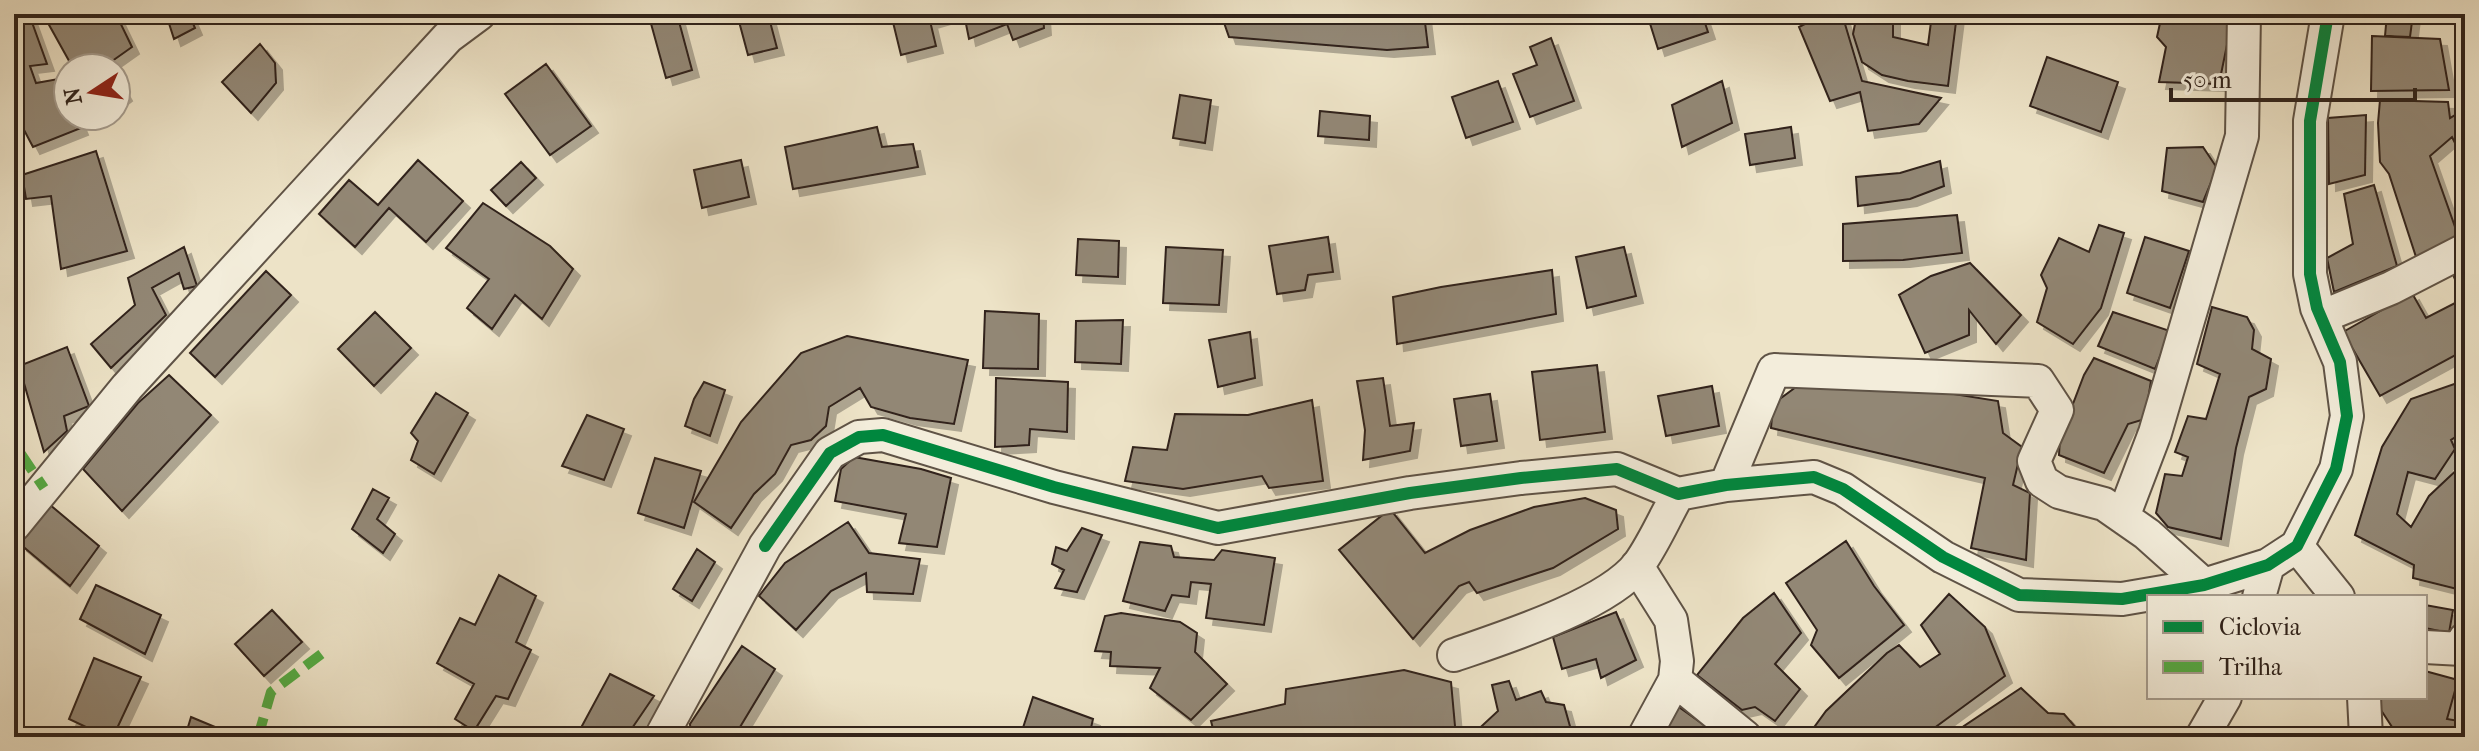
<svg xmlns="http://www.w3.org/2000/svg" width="2479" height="751" font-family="'IM FELL French Canon',serif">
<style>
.building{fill:#928774;stroke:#30231b;stroke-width:2;filter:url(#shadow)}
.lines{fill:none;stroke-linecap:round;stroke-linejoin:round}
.minor-casing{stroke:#5f5346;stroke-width:36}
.minor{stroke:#f3eddb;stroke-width:32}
.quiet{stroke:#54aa43;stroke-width:10;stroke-dasharray:20 10;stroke-linecap:butt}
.cycleway-casing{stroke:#f3eddb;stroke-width:17}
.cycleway{stroke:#00873e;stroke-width:12}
</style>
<defs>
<filter id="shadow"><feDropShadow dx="7" dy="7" stdDeviation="0" flood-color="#0004"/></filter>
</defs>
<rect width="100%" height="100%" fill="#ede3c7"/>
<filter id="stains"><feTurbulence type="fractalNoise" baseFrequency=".0025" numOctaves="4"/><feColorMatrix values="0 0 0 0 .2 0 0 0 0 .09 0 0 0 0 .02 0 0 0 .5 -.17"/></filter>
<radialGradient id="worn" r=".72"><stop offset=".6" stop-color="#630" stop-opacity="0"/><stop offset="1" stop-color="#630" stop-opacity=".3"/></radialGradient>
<path class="building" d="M14 14H29L47 64 30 66 36 83 58 79 68 100V116H76L81 128 33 147 14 111Z
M63 14H116L132 47 108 64 110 68H73L48 23Z
M166 14H189L195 28 174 39Z
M672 14H677L692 70 666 78 650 20Z
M737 14H768L777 48 748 55Z
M891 14H954L930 21 936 46 901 55Z
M964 14H1043L1044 28 1013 40 1007 24 969 39Z
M1221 14H1424L1428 47 1387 50 1229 37Z
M1647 14H1702L1708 32 1658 49Z
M1824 14H1842L1862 81 1941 98 1919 124 1868 131 1860 92 1830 101 1799 27Z
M1857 14H1893V37L1928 45 1932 14H1957L1948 86 1908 81 1882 75 1862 62 1853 34Z
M2162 14H2230L2228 40 2219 84 2159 82 2166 47 2157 37Z
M2387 14H2413L2410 37 2385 36Z
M2372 36 2440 39 2449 90 2371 91Z
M1551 38 1574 101 1530 117 1513 74 1537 65 1530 47Z
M260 44 275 63 276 83 251 113 222 82Z
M2047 57 2118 82 2101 132 2030 106Z
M546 64 591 126 550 155 505 94Z
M116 78 125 94 116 101Z
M1498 81 1513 122 1466 138 1452 97Z
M1722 81 1732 123 1682 147 1672 105Z
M1180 95 1211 100 1205 143 1173 138Z
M2380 100 2448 102 2450 118 2465 109V163L2452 137 2430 156 2460 241 2417 260 2389 174 2380 162 2378 123Z
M1320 111 1370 116 1369 140 1318 136Z
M2366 115 2365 175 2329 184 2328 118Z
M877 127 882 147 913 144 918 167 793 189 785 147Z
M1791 127 1795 158 1750 165 1745 134Z
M2203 147 2217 168 2203 202 2162 191 2167 148Z
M96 151 127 251 61 269 51 196 26 199 22 175Z
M418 160 463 201 426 242 389 208 355 247 319 214 349 180 378 205Z
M741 160 749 197 702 208 694 170Z
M1940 161 1944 186 1910 199 1858 206 1856 177 1900 173Z
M521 162 536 178 506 206 491 190Z
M2374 185 2397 266 2334 292 2327 258 2353 244 2344 194Z
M483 203 550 246 573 269 542 319 515 295 492 329 467 308 489 279 446 248Z
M1957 215 1962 253 1903 260 1843 261V224Z
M2099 225 2124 233 2101 308 2073 344 2037 322 2047 288 2041 275 2059 238 2089 252Z
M1328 237 1333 272 1308 275 1305 290 1277 294 1269 246Z
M2145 237 2189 251 2170 308 2127 293Z
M1078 239 1119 241 1118 277 1076 275Z
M184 247 197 286 184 289 179 273 152 288 166 315 111 368 91 344 135 305 128 278Z
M1166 247 1223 250 1219 305 1163 303Z
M1624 247 1636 296 1587 308 1576 257Z
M1970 263 2021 315 1996 344 1969 310V335L1925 353 1899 295 1931 276Z
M1552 270 1556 314 1397 344 1393 297 1441 287Z
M2465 270V350L2380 396 2343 332 2412 293 2426 318 2463 299 2454 277Z
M266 271 291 295 215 377 190 353Z
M2212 307 2247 317 2254 330 2252 349 2271 359 2266 389 2249 397 2236 448 2221 539 2168 527 2156 513 2165 474 2182 476 2188 457 2175 452 2188 416 2206 419 2220 374 2197 364Z
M985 311 1039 314 1038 369 983 368Z
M375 312 411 348 374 386 338 349Z
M2113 312 2170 331 2155 369 2098 346Z
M1123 320 1121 364 1075 362 1076 321Z
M1250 332 1255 378 1218 387 1209 340Z
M847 336 968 360 954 424 910 418 871 407 860 388 829 407 826 426 811 440 791 445 775 474 754 494 731 528 694 502 741 422 801 353Z
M67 347 89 406 64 416 67 431 44 452 19 366Z
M2094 358 2151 381 2145 419 2128 424 2104 473 2059 455 2060 438 2084 375Z
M1597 365 1605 432 1540 440 1532 372Z
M169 375 211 415 122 511 83 469 138 403Z
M996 378 1068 382 1067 432 1030 429 1029 445 995 447Z
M1383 378 1390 426 1414 423 1410 451 1363 460 1365 430 1357 381Z
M704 382 725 390 710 436 685 426 694 399Z
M2460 382 2465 396V431L2451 440 2455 449 2435 479 2408 472 2397 514 2411 527 2429 496 2465 462V591L2413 578 2414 565 2355 535 2382 447 2411 399Z
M1800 384 1935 391 1998 401 2003 433 2022 447 2013 485 2030 493 2026 560 1971 548 1985 478 1771 428 1773 404Z
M1712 386 1719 426 1666 436 1658 396Z
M436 393 468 413 434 474 411 460 418 441 411 433Z
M1490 394 1497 441 1461 446 1454 399Z
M1312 400 1323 481 1269 488 1262 476 1183 489 1125 481 1133 447 1167 450 1175 414 1248 415Z
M587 415 624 429 604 480 562 466Z
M854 457 921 469 951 478 937 547 899 543 906 514 835 501 841 469Z
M655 458 701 471 684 528 638 513Z
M373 489 389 498 377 519 395 534 383 553 352 529Z
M1585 498 1616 510 1618 529 1553 568 1477 593 1469 582 1459 586 1413 639 1339 550 1390 509 1425 553 1470 530 1534 507Z
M49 504 99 546 70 586 20 544Z
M848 522 869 553 920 559 913 594 867 592 866 573 831 591 796 630 759 596 785 563Z
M1082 528 1102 535 1077 592 1055 588 1064 570 1052 564 1056 547 1067 551Z
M1846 541 1874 586 1904 625 1839 678 1811 645 1817 630 1786 583Z
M1140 542 1171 546 1174 557 1214 560 1222 550 1275 558 1264 625 1206 618 1211 584 1191 582 1189 597 1172 595 1165 611 1123 601Z
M697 549 715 562 692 601 673 589Z
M499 575 536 596 516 642 531 650 508 699 496 696 474 731 455 719 474 684 437 663 460 618 475 625Z
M96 585 161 615 145 654 80 619Z
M1774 593 1801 633 1775 664 1800 689 1775 721 1755 707 1742 710 1697 675 1743 618Z
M1949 594 1985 627 2005 676 1922 737H1807L1826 711 1887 653 1899 645 1920 667 1940 654 1921 625Z
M2425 605 2453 610 2449 633 2425 628Z
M272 610 302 642 264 676 235 644Z
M1616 612 1636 660 1601 678 1596 659 1562 669 1553 637Z
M1121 613 1180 622 1197 633 1195 652 1227 684 1191 720 1150 688 1160 668 1110 666 1111 652 1095 651 1105 616Z
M742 646 775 669 734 737H691L690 724Z
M94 658 141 677 113 737H107L69 719Z
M1404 670 1451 682 1455 726 1450 737H1366L1367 732 1345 737H1215L1211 721 1285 704 1286 689Z
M2425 671 2458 680 2447 719 2465 722V737H2396V733L2375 701 2377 697H2425Z
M610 674 654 696 626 737H576Z
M1509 681 1516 700 1541 691 1546 702 1564 705 1573 737H1470L1498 711 1492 685Z
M2021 688 2048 713 2064 714 2084 737H1973L1964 726Z
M1033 697 1093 719 1089 737H1020Z
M1676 705 1721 737H1659Z
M191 717 239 737H185Z
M2335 728 2345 737H2329Z"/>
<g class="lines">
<defs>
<path id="minor" d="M2321 317 2391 288 2465 250
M1726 485 1774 370 2038 381 2057 410 2034 461 2042 481 2059 492 2104 504 2147 534 2204 585
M2123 517 2155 433 2242 136 2244 14
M14 525 127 387 448 37 479 14
M2297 546 2338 597
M1637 566 1671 620 1677 661 1675 680 1644 737
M2259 597 2268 565
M2425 647 2462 649 2465 639
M1454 655C1503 638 1608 605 1639 564 1654 543 1665 517 1678 494
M1675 680 1745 737
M2364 697 2366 737
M661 737 765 546 830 453 859 437 883 435 1054 487 1218 528 1410 493 1521 478 1617 469 1678 494 1726 485 1814 477 1843 489 1943 557 2019 595 2122 599 2204 585 2268 565 2297 546 2336 469 2347 416 2340 362 2317 308 2310 274V121L2328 14
M2202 737 2225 697"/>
</defs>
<use href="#minor" class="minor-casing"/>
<use href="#minor" class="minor"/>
<path class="quiet" d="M14 425 21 454 44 488
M258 737 271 692 324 652"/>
<defs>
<path id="cycleway" d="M765 546 830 453 859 437 883 435 1054 487 1218 528 1410 493 1521 478 1617 469 1678 494 1726 485 1814 477 1843 489 1943 557 2019 595 2122 599 2204 585 2268 565 2297 546 2336 469 2347 416 2340 362 2317 308 2310 274V121L2328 14"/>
</defs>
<use href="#cycleway" class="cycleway-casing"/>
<use href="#cycleway" class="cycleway"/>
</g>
<rect width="2479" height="751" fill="none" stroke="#ede3c7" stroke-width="48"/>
<rect x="16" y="16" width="2447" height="719" fill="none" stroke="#30231b" stroke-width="4"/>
<rect x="24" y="24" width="2431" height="703" fill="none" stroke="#30231b" stroke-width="2"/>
<rect x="2147" y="595" width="280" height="104" fill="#f3eddb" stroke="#a59c8e" stroke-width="2"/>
<rect x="2163" y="621" width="40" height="12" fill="#00873e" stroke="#a59c8e" stroke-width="2"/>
<text x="2219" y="635" font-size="24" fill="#30231b">Ciclovia</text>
<rect x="2163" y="661" width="40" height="12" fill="#54aa43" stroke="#a59c8e" stroke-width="2"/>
<text x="2219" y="675" font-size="24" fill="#30231b">Trilha</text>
<g transform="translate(92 92) rotate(258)"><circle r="38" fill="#f3eddb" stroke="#a59c8e" stroke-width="2"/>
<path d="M0-6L14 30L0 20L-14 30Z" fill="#8f2418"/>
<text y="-12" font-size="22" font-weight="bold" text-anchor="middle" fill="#30231b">N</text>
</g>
<path d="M2171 88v12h244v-12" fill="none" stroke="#30231b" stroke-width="4"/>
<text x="2183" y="88" font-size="24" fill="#30231b" stroke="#f3eddb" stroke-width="6" paint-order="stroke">50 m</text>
<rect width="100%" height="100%" filter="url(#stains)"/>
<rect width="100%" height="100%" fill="url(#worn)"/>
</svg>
